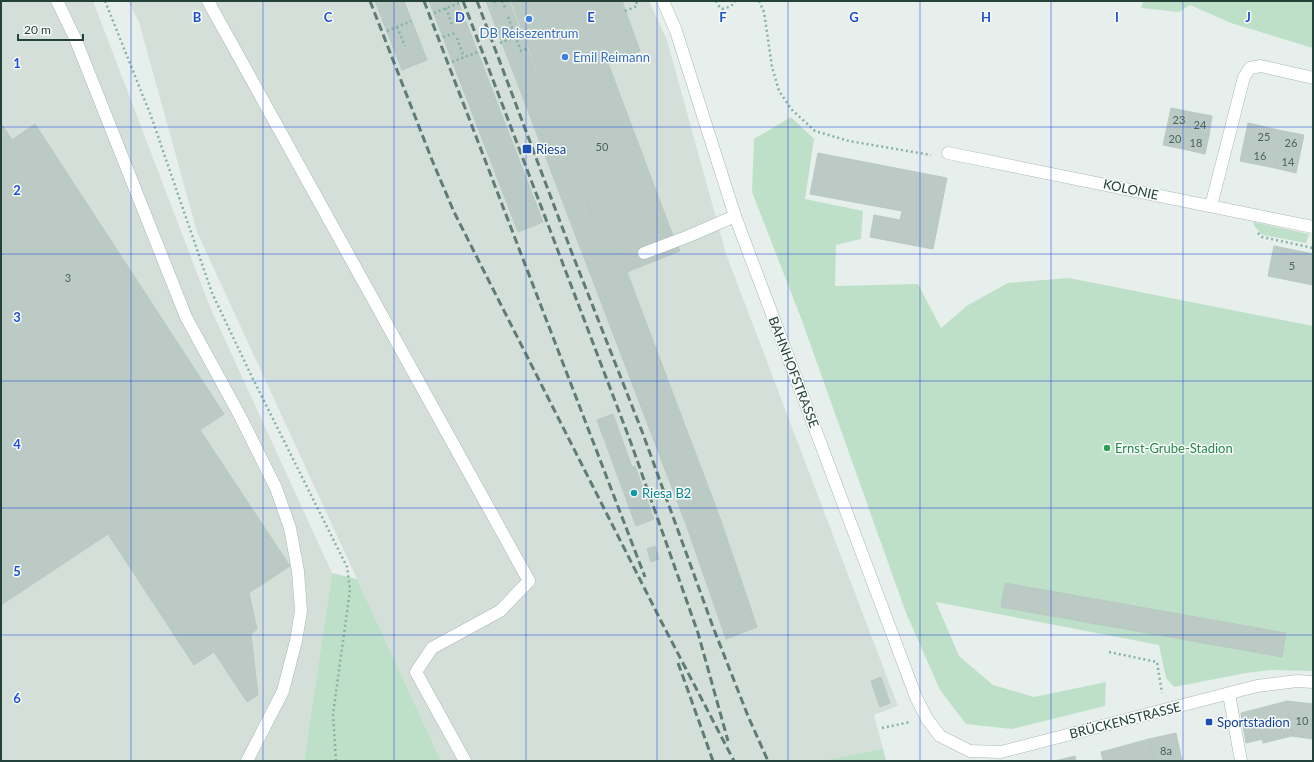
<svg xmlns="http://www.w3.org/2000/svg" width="1314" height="762" font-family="Lato,sans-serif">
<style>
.built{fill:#d4dfda}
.green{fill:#bfe0c8}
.building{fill:#bbcac4;stroke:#b8c9c2}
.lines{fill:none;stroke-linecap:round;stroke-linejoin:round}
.service-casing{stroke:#a8b8b2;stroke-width:13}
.minor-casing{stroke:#a8b8b2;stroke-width:13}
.path{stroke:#86b3a5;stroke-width:2.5;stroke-dasharray:2 3;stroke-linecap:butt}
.service{stroke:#fff;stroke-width:12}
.minor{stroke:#fff;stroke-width:12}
.rail{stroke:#5f7d75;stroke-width:3;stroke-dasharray:8 4;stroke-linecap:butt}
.grid{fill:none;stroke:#1d4ed8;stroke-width:1;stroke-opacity:0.55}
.shop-dot{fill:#3f7fe0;stroke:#f7fbf9;stroke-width:1.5}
.transit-dot{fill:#1a4fb4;stroke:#f7fbf9;stroke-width:1.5}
.leisure-dot{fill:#2e9e5b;stroke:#f7fbf9;stroke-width:1.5}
.culture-dot{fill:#0f9aa8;stroke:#f7fbf9;stroke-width:1.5}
.labels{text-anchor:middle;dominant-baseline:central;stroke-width:3;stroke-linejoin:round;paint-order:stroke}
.number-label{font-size:11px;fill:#4a645c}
.shop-label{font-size:13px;fill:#366cbe;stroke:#f7fbf9}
.transit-label{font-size:13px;fill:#164399;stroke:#f7fbf9;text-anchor:start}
.street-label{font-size:13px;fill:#24423a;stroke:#f7fbf9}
.leisure-label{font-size:13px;fill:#27864d;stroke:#f7fbf9;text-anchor:start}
.culture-label{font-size:13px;fill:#0d838f;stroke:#f7fbf9;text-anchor:start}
.grid-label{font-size:13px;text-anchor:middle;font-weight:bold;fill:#1d4ed8;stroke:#f7fbf9;stroke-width:3;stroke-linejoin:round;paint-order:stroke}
</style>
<rect width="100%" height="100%" fill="#e6efeb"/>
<path class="built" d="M1 1H93L210 307 332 573 304 761H1Z
M128 1H649L667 40 726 254 898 706 874 715 883 749 829 759V761H441L197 232 139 22Z"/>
<path class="green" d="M1143 1H1313V48L1231 23 1190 5 1179 12 1141 8Z
M791 117 814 139 805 199 863 211 861 239 836 245 835 286 918 284 941 328 968 305 1008 283 1069 278 1313 326V671L1270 670 1246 673 1174 687 1166 678 1159 645 936 602 959 656 993 685 1034 697 1106 682 1105 706 1012 729 966 724 940 690 906 613 801 318 752 192 754 139Z
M1253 222 1309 234 1306 243 1263 235 1255 227Z
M332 573 357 579 441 761H304Z
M883 749 886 761H829V759Z"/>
<path class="building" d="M375 1H404L427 60 402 70Z
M429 1H458L543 222 518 232Z
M486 1H509L606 252 670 228 680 251 627 272 720 518 757 627 726 639 687 527Z
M511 1H622L640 51 608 63 670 228 606 252Z
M1171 108 1191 112 1187 131 1167 127Z
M1191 112 1212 116 1209 135 1187 131Z
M1 123 12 140 35 124 224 414 200 430 290 566 249 593 257 629 251 634 258 695 247 702 214 652 194 665 108 534 1 605Z
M1248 123 1283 131 1279 150 1244 142Z
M1167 127 1187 131 1183 149 1163 145Z
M1187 131 1209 135 1205 154 1183 149Z
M1283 131 1304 135 1300 154 1279 150Z
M1244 142 1279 150 1275 168 1240 161Z
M1279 150 1300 154 1296 173 1275 168Z
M818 153 947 178 933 249 870 237 874 215 900 220 902 211 810 194Z
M1274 246 1313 254V285L1268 276Z
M613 414 632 467 635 466 654 519 636 526 597 420Z
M655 546 659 559 651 562 647 549Z
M1005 583 1286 633 1282 657 1001 607Z
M881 677 890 703 880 707 871 681Z
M1287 701 1313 704V739L1292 736Z
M1287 701 1292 736 1263 743 1257 709Z
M1257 709 1263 739 1246 743 1241 713Z
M1176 733 1182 761H1154L1149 739Z
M1149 739 1154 761H1103L1101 752Z
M1075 756 1076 761H1055Z"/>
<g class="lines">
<defs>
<path id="service" d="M57 1 75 38 186 317 240 416 276 488 290 528 298 571 301 611 296 641 283 691 247 761
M208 1 529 581 500 611 432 648 416 672 465 761
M1211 206 1244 77 1250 68 1261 66 1313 78
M644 253 689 236 735 216
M1229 694 1241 761"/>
<path id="minor" d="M663 1 676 31 735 216 916 697 927 719 940 736 970 751 1001 752 1257 686 1297 681 1313 682
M948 153 1313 227"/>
</defs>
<use href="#service" class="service-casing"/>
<use href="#minor" class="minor-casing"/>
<path class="path" d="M105 1 151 116 212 293 252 377 347 567 350 590 333 714 336 761
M494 1 496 6
M502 1 505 8
M716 1 719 6 722 9 729 7 735 3V1
M759 1 764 12 772 67 779 91 792 110 815 131 849 141 931 155
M446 8 453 27
M625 11 637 6 636 1
M434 13 459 3
M508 17 521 51 529 48
M397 27 405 46
M387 31 411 21
M443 37 455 33
M457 38 464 57
M500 43 523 34
M452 62 478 52
M1258 233 1262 237 1313 248
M1109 652 1157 662 1162 693
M882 728 910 722"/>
<use href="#service" class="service"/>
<use href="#minor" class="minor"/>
<path class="rail" d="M370 1 432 160 454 212 661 621 734 761
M424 1 645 577
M463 1 631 443 698 633 728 741
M477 1 570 248 643 434 713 627 748 716 768 761
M678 663 691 699 713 761"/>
</g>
<path class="grid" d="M131 1V761M263 1V761M394 1V761M526 1V761M657 1V761M788 1V761M920 1V761M1051 1V761M1183 1V761M1 127H1313M1 254H1313M1 381H1313M1 508H1313M1 635H1313"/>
<g class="shop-dot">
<circle cx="529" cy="19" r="4"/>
<circle cx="565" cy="57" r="4"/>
</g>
<g class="transit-dot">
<rect x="522" y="144" width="10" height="10" rx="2"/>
<rect x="1205" y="718" width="8" height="8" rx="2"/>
</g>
<circle class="leisure-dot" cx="1107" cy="448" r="4"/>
<circle class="culture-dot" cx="634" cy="493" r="4"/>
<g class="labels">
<g class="number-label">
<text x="1179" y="119">23</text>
<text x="1200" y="124">24</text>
<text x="1264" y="136">25</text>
<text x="1175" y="138">20</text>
<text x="1196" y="142">18</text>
<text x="1291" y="142">26</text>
<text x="602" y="146">50</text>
<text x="1260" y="155">16</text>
<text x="1288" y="161">14</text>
<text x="1292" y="265">5</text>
<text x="68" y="277">3</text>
<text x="1302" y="720">10</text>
<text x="1166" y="750">8a</text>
</g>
<g class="shop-label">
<text x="529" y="33">DB Reisezentrum</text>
<text x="573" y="57" text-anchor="start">Emil Reimann</text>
</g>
<g class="transit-label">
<text x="536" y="149">Riesa</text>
<text x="1217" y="722">Sportstadion</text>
</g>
<g class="street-label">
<text transform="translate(1131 189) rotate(12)">KOLONIE</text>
<text transform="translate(794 372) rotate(69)">BAHNHOFSTRASSE</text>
<text transform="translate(1125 720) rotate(-14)">BRÜCKENSTRASSE</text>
</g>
<g class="leisure-label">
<text x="1115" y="448">Ernst-Grube-Stadion</text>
</g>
<g class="culture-label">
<text x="642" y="493">Riesa B2</text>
</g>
</g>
<g class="grid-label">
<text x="197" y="22">B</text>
<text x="328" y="22">C</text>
<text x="460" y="22">D</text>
<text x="591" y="22">E</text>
<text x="723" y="22">F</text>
<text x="854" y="22">G</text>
<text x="986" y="22">H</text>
<text x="1117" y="22">I</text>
<text x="1248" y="22">J</text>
<text x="17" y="68">1</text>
<text x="17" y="195">2</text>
<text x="17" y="322">3</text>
<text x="17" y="449">4</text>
<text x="17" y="576">5</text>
<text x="17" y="703">6</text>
</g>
<rect width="1314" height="762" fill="none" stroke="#24423a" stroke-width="4"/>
<path d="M18 34v6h65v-6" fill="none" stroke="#24423a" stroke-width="2"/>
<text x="24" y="34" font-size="12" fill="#24423a" stroke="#f7fbf9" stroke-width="3" paint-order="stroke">20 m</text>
</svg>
